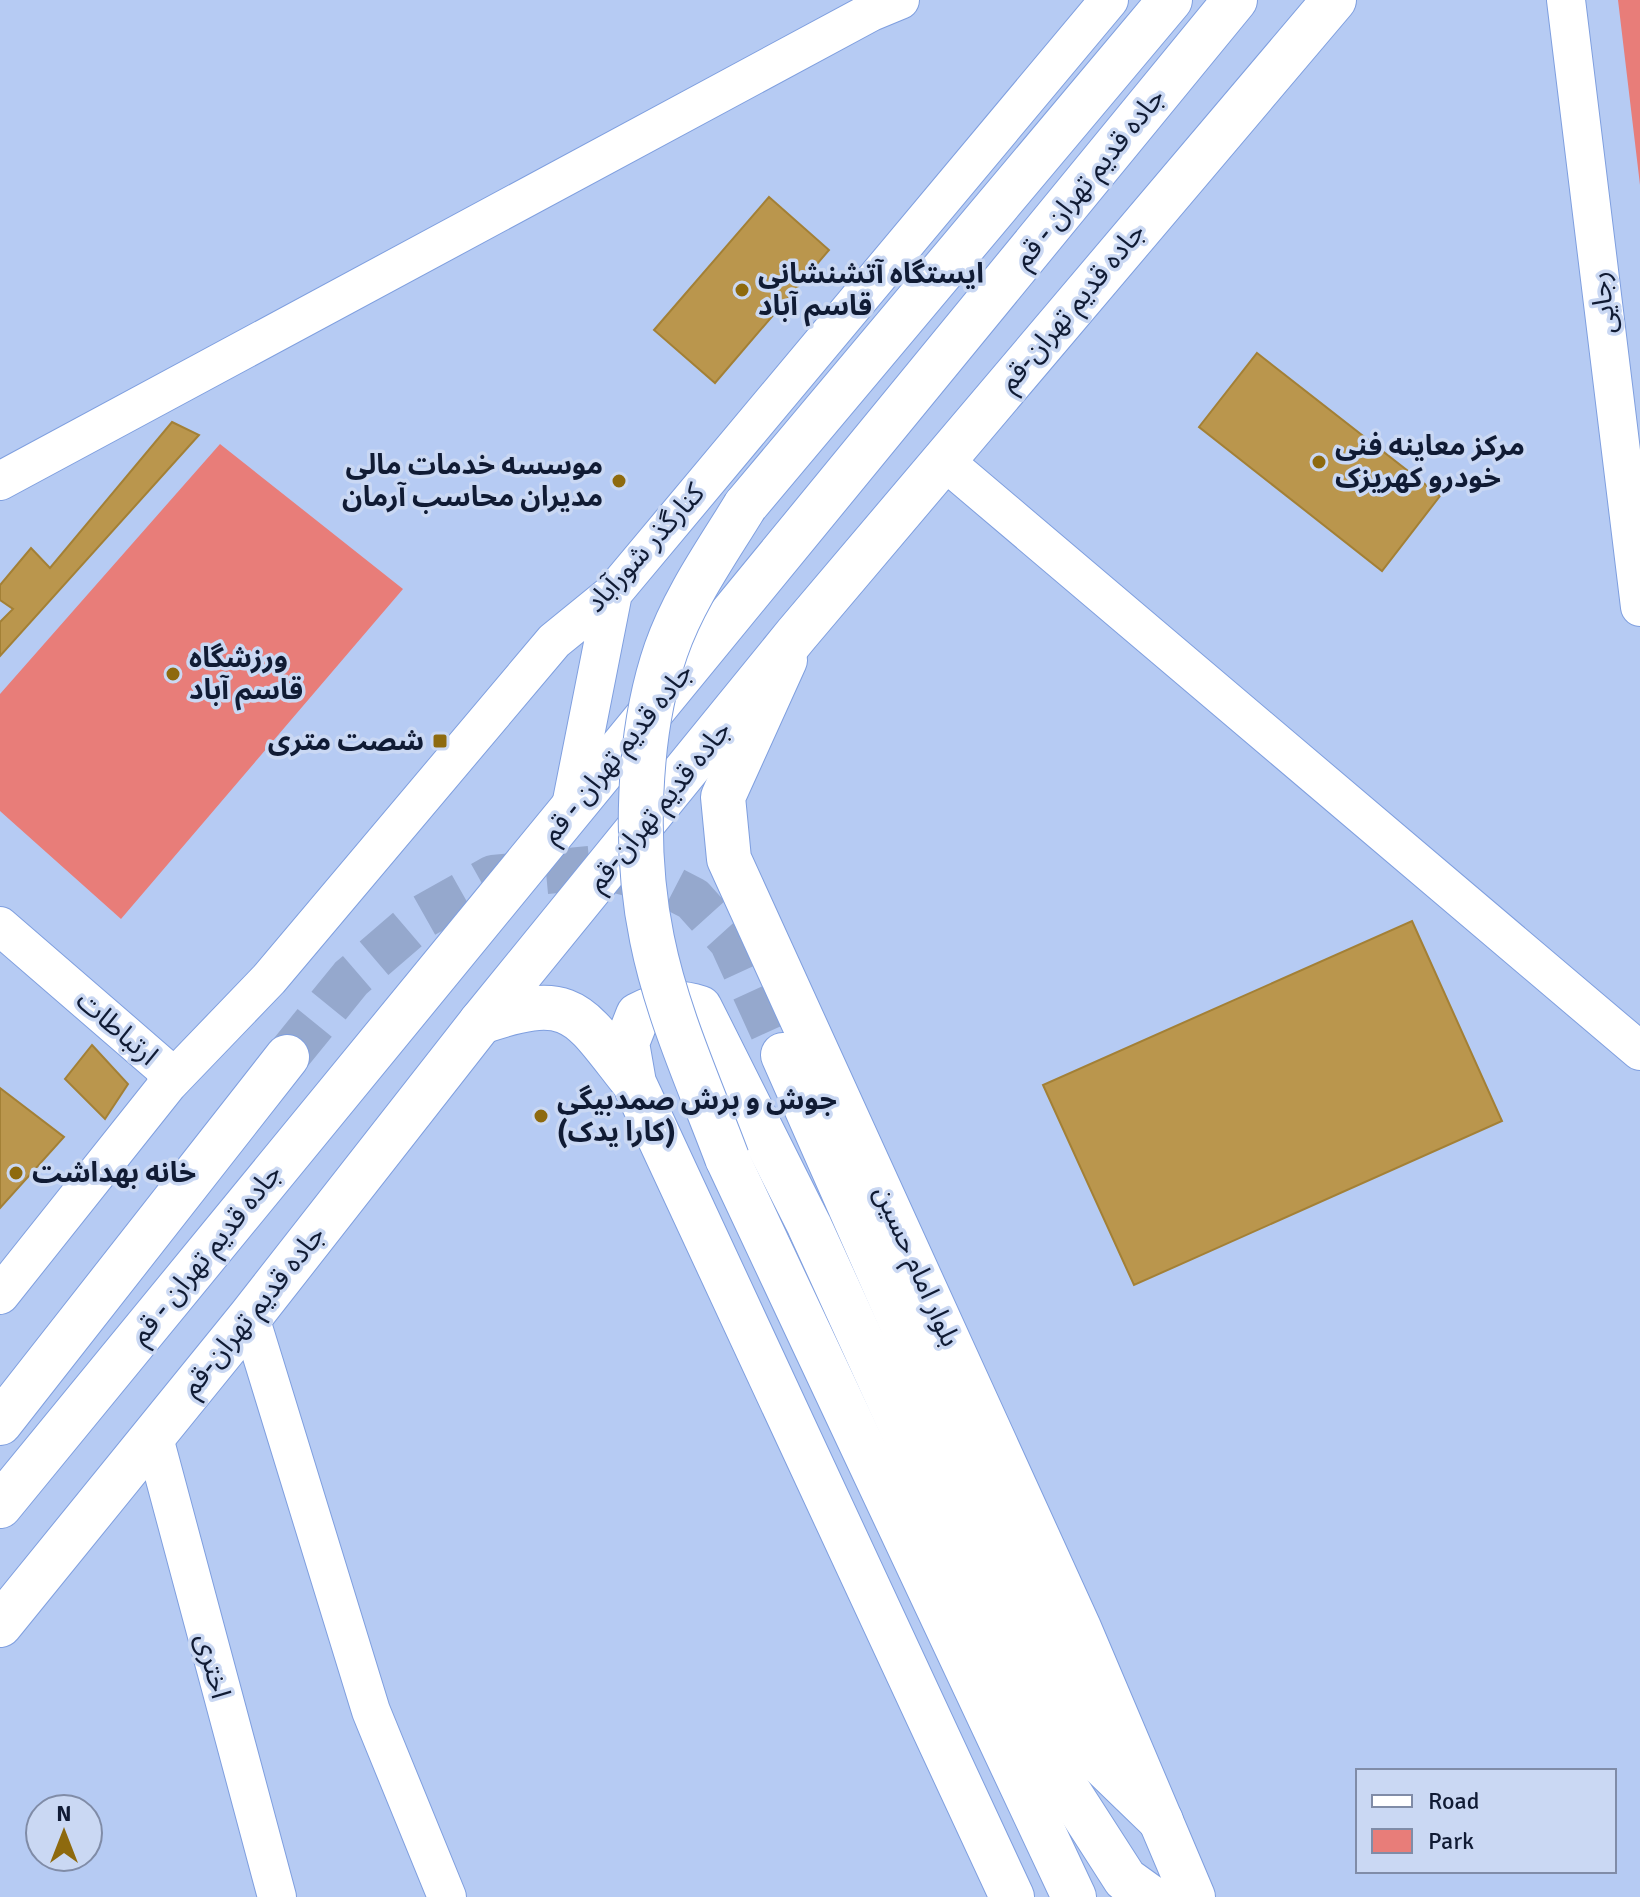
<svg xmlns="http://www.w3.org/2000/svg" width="1640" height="1897" font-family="Signika,'Noto Sans Arabic',sans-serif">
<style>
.green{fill:#e87d79}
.building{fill:#ba964d;stroke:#a38036;stroke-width:2}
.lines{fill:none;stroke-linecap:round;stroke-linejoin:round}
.highway-tunnel{stroke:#95a8cd;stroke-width:44;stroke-dasharray:44 22;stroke-linecap:butt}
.minor-casing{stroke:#7f9fdf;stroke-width:40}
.major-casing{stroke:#7f9fdf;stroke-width:46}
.highway-casing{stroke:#7f9fdf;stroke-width:46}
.minor{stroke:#fff;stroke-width:38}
.major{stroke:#fff;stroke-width:44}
.highway{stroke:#fff;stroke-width:44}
.highway-bridge-casing{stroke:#7f9fdf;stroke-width:46;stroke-linecap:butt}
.highway-bridge{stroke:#fff;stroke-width:44}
.poi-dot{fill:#8e6a0e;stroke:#cad8f3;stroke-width:3}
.labels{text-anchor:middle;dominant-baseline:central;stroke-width:7;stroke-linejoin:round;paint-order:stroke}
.street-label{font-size:28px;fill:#101b34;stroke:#cad8f3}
.poi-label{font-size:28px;font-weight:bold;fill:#101b34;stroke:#cad8f3;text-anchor:start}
</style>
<rect width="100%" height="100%" fill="#b6cbf3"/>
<path class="green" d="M1618 0H1640V185Z
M220 444 403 589 121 919 0 811V694Z"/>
<path class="building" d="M769 197 829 250 715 383 654 330Z
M1257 353 1440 496 1382 571 1199 427Z
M172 422 199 435 0 656V622L13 609 0 600V585L31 548 50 568Z
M1412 921 1502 1121 1134 1285 1043 1085Z
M92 1045 128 1084 105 1119 65 1079Z
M0 1088 64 1137 0 1208Z"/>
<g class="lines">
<path class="highway-tunnel" d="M287 1057 351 978 422 917 493 877 600 867 660 882 693 899 731 941 783 1055"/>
<defs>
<path id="minor" d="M1566 0 1640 607
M942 459 1640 1051
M0 481 871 12 900 0
M570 811 613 593
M0 926 164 1068 168 1084 0 1295
M168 1084 269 979 554 641 613 593 1109 0
M250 1317 371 1711 447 1897
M153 1434 277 1897"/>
<path id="major" d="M785 660 723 797 729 859 1079 1628 1193 1897
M481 1022C574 990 578 1013 634 1083L1012 1897
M634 1083 627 1043 638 1015C661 1003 675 1000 700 1008L809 1225 1064 1784 1125 1879 1150 1897"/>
<path id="highway" d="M745 506 1170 0
M783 1055 987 1517 1101 1763 1161 1821
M727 1158 1074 1897
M0 1423 287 1057
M0 1506 1235 0
M0 1625 250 1317 481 1022 796 635 1334 0"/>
</defs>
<use href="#minor" class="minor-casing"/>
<use href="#major" class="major-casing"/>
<use href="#highway" class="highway-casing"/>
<use href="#minor" class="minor"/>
<use href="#major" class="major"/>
<use href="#highway" class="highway"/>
<defs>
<path id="highway-bridge" d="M727 1158C700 1086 667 1014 652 939 634 852 637 734 666 650 684 598 717 552 745 506"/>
</defs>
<use href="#highway-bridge" class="highway-bridge-casing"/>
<use href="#highway-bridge" class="highway-bridge"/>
</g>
<g class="poi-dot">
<circle cx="742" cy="290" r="8"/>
<circle cx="1319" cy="462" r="8"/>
<circle cx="619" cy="481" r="8"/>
<circle cx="173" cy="674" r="8"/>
<rect x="432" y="733" width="16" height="16" rx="4"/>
<circle cx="541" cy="1116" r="8"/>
<circle cx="16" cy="1173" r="8"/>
</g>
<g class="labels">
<g class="street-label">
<text transform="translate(1089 178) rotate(-51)">جاده قدیم تهران - قم</text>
<text transform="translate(1603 303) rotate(-97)">رجایی</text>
<text transform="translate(1072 307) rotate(-50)">جاده قدیم تهران-قم</text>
<text transform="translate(645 548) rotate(-48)">کنارگذر شورآباد</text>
<text transform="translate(617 753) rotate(-51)">جاده قدیم تهران - قم</text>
<text transform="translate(659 806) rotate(-51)">جاده قدیم تهران-قم</text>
<text transform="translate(117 1028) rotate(41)">ارتباطات</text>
<text transform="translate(206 1254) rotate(-51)">جاده قدیم تهران - قم</text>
<text transform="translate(917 1266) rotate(66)">بلوار امام حسین</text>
<text transform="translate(253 1311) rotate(-51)">جاده قدیم تهران-قم</text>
<text transform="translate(213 1666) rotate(75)">اختری</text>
</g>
<g class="poi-label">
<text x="758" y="274">ایستگاه آتشنشانی<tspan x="758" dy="32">قاسم آباد</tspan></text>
<text x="1335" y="446">مرکز معاینه فنی<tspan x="1335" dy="32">خودرو کهریزک</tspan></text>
<text x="603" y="465" text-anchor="end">موسسه خدمات مالی<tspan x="603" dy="32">مدیران محاسب آرمان</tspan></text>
<text x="189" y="658">ورزشگاه<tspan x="189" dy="32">قاسم آباد</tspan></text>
<text x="424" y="741" text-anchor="end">شصت متری</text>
<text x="557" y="1100">جوش و برش صمدبیگی<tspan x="557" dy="32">(کارا یدک)</tspan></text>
<text x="32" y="1173">خانه بهداشت</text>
</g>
</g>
<rect x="1356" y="1769" width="260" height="104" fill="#cad8f3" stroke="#808ca7" stroke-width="2"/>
<rect x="1372" y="1795" width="40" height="12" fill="#ffffff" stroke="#808ca7" stroke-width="2"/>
<text x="1428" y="1809" font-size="24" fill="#101b34">Road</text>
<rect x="1372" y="1829" width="40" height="24" fill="#e87d79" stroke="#808ca7" stroke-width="2"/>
<text x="1428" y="1849" font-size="24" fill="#101b34">Park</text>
<g transform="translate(64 1833)"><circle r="38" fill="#cad8f3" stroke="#808ca7" stroke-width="2"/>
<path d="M0-6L14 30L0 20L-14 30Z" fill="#8e6a0e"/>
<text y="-12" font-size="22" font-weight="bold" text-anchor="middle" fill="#101b34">N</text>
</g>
</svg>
